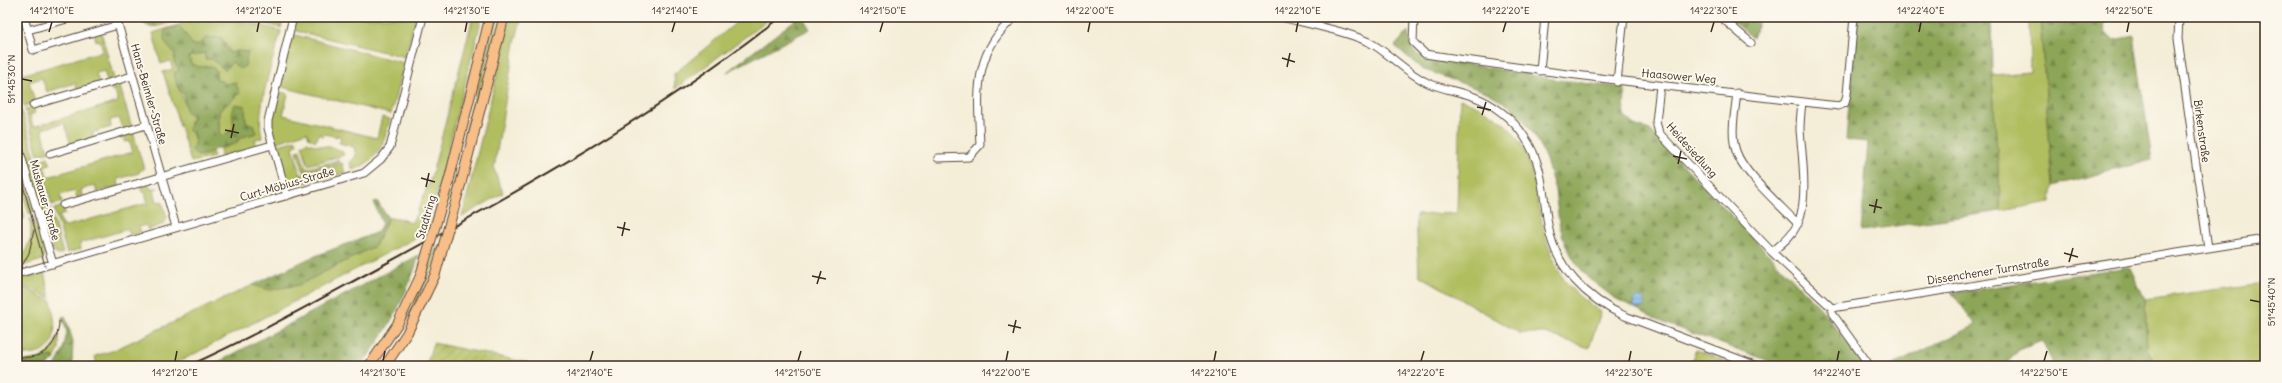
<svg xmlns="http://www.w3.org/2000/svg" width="2282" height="383" font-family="Delius,sans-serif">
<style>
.grass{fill:#b1be60;stroke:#76743f}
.forest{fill:url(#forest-firs);stroke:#64683a}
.park{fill:url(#park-tufts);stroke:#76743f}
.garden{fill:url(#garden-furrows);stroke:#76743f}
.water{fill:url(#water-rules);stroke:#5b7085}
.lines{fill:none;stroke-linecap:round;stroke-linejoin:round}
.minor-casing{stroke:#57473a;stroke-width:9}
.major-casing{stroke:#57473a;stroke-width:11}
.minor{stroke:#fff;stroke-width:7}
.major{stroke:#f7be88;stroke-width:9}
.tram{stroke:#3b2a1e;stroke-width:1}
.rail{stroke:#3b2a1e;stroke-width:2}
.major-bridge-casing{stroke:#57473a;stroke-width:11;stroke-linecap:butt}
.major-bridge{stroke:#f7be88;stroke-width:9}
.ticks{fill:none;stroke:#3b2a1e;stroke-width:1.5}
.labels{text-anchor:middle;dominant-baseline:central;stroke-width:4;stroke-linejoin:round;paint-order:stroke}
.street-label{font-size:11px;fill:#3b2a1e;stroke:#fbf7ec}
.neatline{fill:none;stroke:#3b2a1e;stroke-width:1.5}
.ticks-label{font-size:10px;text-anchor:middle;fill:#3b2a1e}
</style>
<defs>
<pattern id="forest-firs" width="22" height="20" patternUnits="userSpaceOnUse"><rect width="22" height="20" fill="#8ca556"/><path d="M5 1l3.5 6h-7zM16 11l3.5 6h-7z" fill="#748747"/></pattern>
<pattern id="park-tufts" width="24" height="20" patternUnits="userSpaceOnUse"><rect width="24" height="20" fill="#b1be60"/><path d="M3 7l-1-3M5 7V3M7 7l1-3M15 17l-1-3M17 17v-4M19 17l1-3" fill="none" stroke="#919b4f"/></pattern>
<pattern id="garden-furrows" width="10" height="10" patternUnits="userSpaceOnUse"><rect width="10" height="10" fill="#b1be60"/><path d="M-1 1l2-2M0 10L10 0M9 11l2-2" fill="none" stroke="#919b4f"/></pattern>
<pattern id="water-rules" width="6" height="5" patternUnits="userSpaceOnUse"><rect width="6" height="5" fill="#7bb6ec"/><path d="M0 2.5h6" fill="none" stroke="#6694bf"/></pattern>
</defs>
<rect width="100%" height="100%" fill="#fbf7ec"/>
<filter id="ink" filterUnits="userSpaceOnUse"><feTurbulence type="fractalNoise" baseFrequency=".025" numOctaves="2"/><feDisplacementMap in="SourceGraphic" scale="8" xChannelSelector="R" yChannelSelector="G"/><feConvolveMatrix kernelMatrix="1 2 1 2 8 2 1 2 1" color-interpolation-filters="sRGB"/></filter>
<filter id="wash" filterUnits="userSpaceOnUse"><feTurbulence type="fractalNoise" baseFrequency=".012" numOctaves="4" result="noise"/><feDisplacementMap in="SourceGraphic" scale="16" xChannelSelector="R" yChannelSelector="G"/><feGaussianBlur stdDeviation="0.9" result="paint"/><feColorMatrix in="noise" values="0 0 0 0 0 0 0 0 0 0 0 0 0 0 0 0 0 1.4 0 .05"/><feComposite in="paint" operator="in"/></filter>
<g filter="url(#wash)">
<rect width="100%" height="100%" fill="#f4edd7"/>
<path class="grass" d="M203 17C230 17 255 24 281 31 273 60 255 110 262 138L255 139 257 147 221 157 220 148 235 144 242 137 256 133 246 122 245 115 233 119 234 128 223 136 219 133V111L228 102 226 84 216 78V70L210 66 199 67 191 64 189 56 205 53V59H212L219 63 238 51 230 53 193 45 180 27 176 53 179 71 177 86C184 96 184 109 193 117L189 124 195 141 208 154 212 151 214 157 191 162 163 72 173 69 170 61 161 64 153 33Z
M239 17H284L281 28Z
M296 17H416L405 57 292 30Z
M473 17H482L427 232 171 366H97L95 356 112 351 253 285 270 290 375 246 388 218H398L411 223 415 217 431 178Z
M495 17H499L467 139 465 135Z
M511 17H522L515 42 494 169 503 193 462 217Z
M743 17H772L675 89 674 74Z
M2040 20 2053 186 2051 202 2001 211 1992 75 2030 72 2029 22Z
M101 31 114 79 107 81 104 71 96 73 99 83 77 89 75 83 47 92 42 78 29 82 35 102 24 106 17 82V73L18 76 103 51 100 40 96 41 94 33Z
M291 34 404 63 391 114 278 86Z
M119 83 132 128 124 130 119 118 110 120 111 127 92 133 94 138 71 145 64 123 42 129 48 152 38 155 25 109 33 107 35 113 30 115 33 127 118 102 115 90 112 91 111 88 114 87 113 84Z
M277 91 288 94 283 115 377 138 382 117 390 119C384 144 378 161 353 170L350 163 356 156 354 147 339 143 341 137 337 135V137L325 134 323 136 319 134 316 141 309 138 307 132 275 143C269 124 272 109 277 91Z
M17 95 63 253 57 255 53 250 17 128Z
M1460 99C1558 133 1521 205 1561 275 1571 292 1586 302 1601 312L1589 348 1545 333H1520L1419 275 1416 215 1457 213Z
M133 132 144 169 139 171V173L118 179 119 186 97 192 95 185 81 190 82 196 77 198 75 191 60 195 62 202 52 205 40 160 48 157 50 164 44 166 48 177 133 152 129 141 125 142 123 135Z
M296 140 297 145 293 147 301 175 342 163 345 173 288 187 276 146Z
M307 142C322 149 328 144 342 151L344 155 308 165 302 145Z
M300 150 306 169 338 160 339 162 304 172 297 151Z
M17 154 34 212 29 214 17 174Z
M455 174 458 175 451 201 446 203Z
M148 182 150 189 158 188 154 189 157 202 162 201 167 218 163 224 148 230 146 225 139 227 141 232 130 235 128 229 80 243 81 249 67 253 54 209 63 206 65 214 59 216 63 227 148 203 145 192H142L140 185Z
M17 189 25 218 17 221Z
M35 216 45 256 42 257V260L25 265 20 264 31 238 30 218 33 226 36 225Z
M440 246C424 290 405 327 379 366H375C404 331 421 290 435 248Z
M44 272 50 298 19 284V280Z
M2265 283V366H2158L2147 349 2145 299Z
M18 285 51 301C58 332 59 359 17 354Z
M59 334V349L54 360 53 356 39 359 52 349Z
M1696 350 1739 366H1689Z"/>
<path class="forest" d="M145 17H158L157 25 152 28 144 24Z
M799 17H803L810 29 727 72Z
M1728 17H1760L1753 38Z
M1856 17H1991L1992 75 2001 211 1861 231 1868 142 1846 140Z
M2040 17H2103L2105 32 2113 40 2134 36 2152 160 2053 186Z
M180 27 193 45H198L206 38 221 37 230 53 238 51 248 52 245 66 240 69 232 62 225 70 212 59H205V53L189 57 191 64 199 67 210 66 216 70V78L226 84 235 82 240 93 219 111V133L223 136 234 128 232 110 235 104 245 106 246 122 254 125 257 133C252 135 245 135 241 138 232 144 227 149 216 148L208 154 197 156 192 150 195 141 193 133 188 130 193 117 186 111 184 95 177 86 174 73 179 70 174 62 175 53C166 46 161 40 166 29Z
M1408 31 1410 46 1417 55 1558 80 1625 88 1624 116 1634 125 1650 130 1824 312 1865 366H1783L1664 323 1613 297 1588 278 1576 263 1565 244 1559 223 1555 190 1546 160 1538 141 1522 118 1511 107 1489 93 1422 69 1395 46Z
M377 201 388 218 375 246 299 285 270 290 253 285 310 258 378 232 382 223 374 203Z
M419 255C407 296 387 332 361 366H211Z
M2129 267 2145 299 2147 349 2158 366H2054L2042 341 2019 350 2004 366H1891L1976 325 1952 293Z
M65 316 73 341 72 366H55L63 351 67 332 62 317Z
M53 356 54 360 47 366H17V359L26 361Z"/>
<path class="park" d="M156 17H190L155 27Z"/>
<path class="garden" d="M433 343 530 363 529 366H426Z"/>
<path class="water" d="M1633.5 303a5.5 5.5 0 1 1 11 0a5.5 5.5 0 1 1-11 0Z"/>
</g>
<g filter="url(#ink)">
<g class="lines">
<defs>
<path id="minor" d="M24 17 33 50 118 25
M116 17 176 227
M1281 17C1304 23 1355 33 1374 45 1393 57 1408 74 1428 83 1442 89 1457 91 1472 96 1492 103 1512 118 1524 136 1543 163 1543 194 1548 225 1555 268 1587 299 1625 316L1757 366
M1414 17 1413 42 1425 54C1562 75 1700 90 1838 106L1845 103 1847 94 1854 17
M1721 17 1751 43
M2179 17 2178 39 2208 248
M28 30 74 17
M1540 71 1545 17
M1617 82 1624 17
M1660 86 1656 122 1659 133 1772 252 1832 308V313L1870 366
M1737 93C1735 112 1730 133 1736 151 1743 173 1782 207 1798 224
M33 105 132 76
M17 142 53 264
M50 154 146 125
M938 158 969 157 980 145C978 94 972 53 1015 17
M287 196 268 128V121L293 17
M63 205 272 145
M1772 252C1781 244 1792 236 1797 225 1809 202 1802 155 1800 130 1800 120 1801 111 1802 102
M17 274 364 173 381 159 390 147 423 17
M1832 308 2265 239"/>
<path id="major" d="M449 180 490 17
M461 183 504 17
M369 366 398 323 420 277
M385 366 407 333 435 275"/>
</defs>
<use href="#minor" class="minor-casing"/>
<use href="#major" class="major-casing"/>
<use href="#minor" class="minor"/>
<use href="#major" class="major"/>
<path class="tram" d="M17 163 45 266
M18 273 29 253 34 230
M17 356C41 362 59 346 59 321"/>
<path class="rail" d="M188 366C255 336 320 299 385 264 522 190 657 114 780 17"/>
<defs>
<path id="major-bridge" d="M435 275 461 183
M420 277 449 180"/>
</defs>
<use href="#major-bridge" class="major-bridge-casing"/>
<use href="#major-bridge" class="major-bridge"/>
</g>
</g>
<path class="ticks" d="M49 32 52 22M257 32 259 22M465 32 467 22M672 32 675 22M880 32 883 22M1088 32 1090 22M1296 32 1298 22M1503 32 1506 22M1711 32 1714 22M1919 32 1921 22M2127 32 2129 22M1282 58 1295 62M1287 67 1290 53M22 79 32 81M1477 107 1491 110M1482 115 1486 102M225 130 239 133M231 138 234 124M1673 156 1687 159M1678 164 1681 151M421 178 435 182M426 187 429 173M1869 205 1882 208M1874 213 1877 199M617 227 630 230M622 236 625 222M2064 253 2078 257M2069 262 2073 248M812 276 826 279M817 284 821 271M2250 300 2260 302M1008 325 1021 328M1013 333 1016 320M175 361 177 351M383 361 385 351M590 361 593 351M798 361 801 351M1006 361 1008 351M1214 361 1216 351M1421 361 1424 351M1629 361 1631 351M1837 361 1839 351M2044 361 2047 351"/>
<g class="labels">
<g class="street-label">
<text transform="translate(1679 76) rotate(5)">Haasower Weg</text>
<text transform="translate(149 94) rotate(74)">Hans-Beimler-Straße</text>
<text transform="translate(2202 131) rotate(82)">Birkenstraße</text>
<text transform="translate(1692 150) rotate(48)">Heidesiedlung</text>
<text transform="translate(287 184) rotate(-16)">Curt-Möbius-Straße</text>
<text transform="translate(45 200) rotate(74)">Muskauer Straße</text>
<text transform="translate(426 217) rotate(-74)">Stadtring</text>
<text transform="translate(1988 271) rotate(-9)">Dissenchener Turnstraße</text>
</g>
</g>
<rect width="2282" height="383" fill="none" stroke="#fbf7ec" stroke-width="44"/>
<rect x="22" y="22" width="2238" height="339" class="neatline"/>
<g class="ticks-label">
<text x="52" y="14">14°21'10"E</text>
<text x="259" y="14">14°21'20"E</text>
<text x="467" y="14">14°21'30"E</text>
<text x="675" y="14">14°21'40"E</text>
<text x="883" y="14">14°21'50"E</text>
<text x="1090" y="14">14°22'00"E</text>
<text x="1298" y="14">14°22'10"E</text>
<text x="1506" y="14">14°22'20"E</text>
<text x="1714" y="14">14°22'30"E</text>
<text x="1921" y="14">14°22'40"E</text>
<text x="2129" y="14">14°22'50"E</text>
<text transform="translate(11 79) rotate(-90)" y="4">51°45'30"N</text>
<text transform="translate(2271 302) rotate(-90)" y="4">51°45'40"N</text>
<text x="175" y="376">14°21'20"E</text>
<text x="383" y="376">14°21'30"E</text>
<text x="590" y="376">14°21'40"E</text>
<text x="798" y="376">14°21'50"E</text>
<text x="1006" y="376">14°22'00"E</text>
<text x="1214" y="376">14°22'10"E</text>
<text x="1421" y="376">14°22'20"E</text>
<text x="1629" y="376">14°22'30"E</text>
<text x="1837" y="376">14°22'40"E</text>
<text x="2044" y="376">14°22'50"E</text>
</g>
</svg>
